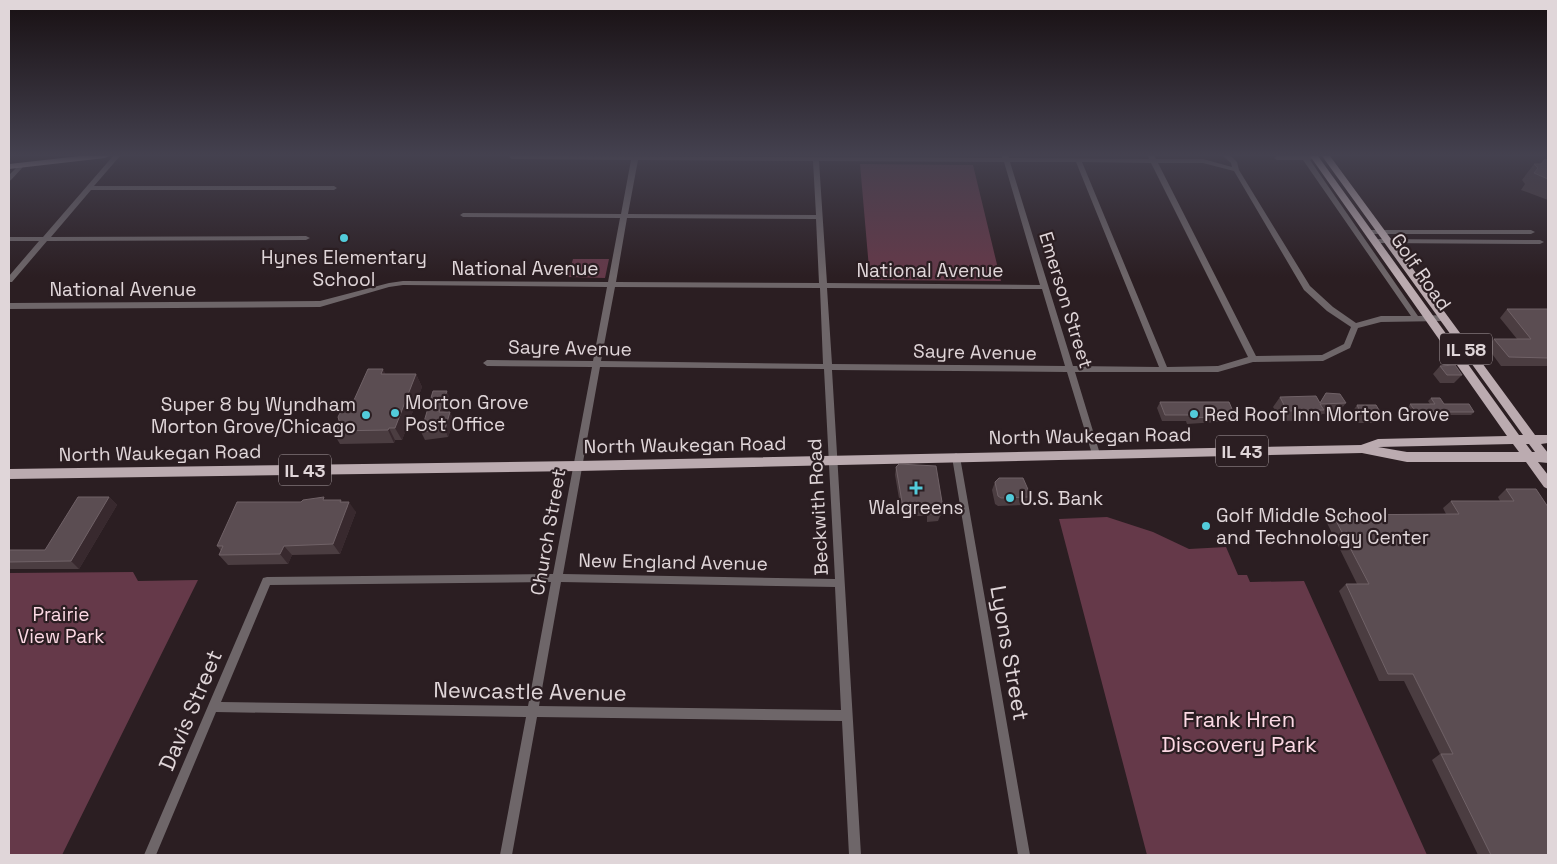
<svg xmlns="http://www.w3.org/2000/svg" width="1557" height="864" font-family="'Space Grotesk',sans-serif">
<style>
.green{fill:#653949}
.lines{fill:none;stroke-linecap:round;stroke-linejoin:round}
.minor{fill:#6e6669;fill-rule:evenodd}
.major{fill:#bbabb0;fill-rule:evenodd}
.wall{fill:#4b3d41}
.shaded-wall{fill:#38292e}
.building{fill:#5b4d52;stroke:#706267}
.poi-dot{fill:#52cbda;stroke:#2b1e22;stroke-width:2}
.labels{text-anchor:middle;dominant-baseline:central;stroke-width:4.5;stroke-linejoin:round;paint-order:stroke}
.shield{fill:#2b1e22;stroke:#aa9fa2;stroke-width:1}
.shield-label{font-size:18px;font-weight:bold;fill:#e0d6d9}
.poi-label{font-size:19px;fill:#e0d6d9;stroke:#2b1e22;text-anchor:start}
.street-label{font-size:19px;fill:#e0d6d9;stroke:#2b1e22}
.park-label{font-size:19px;fill:#fcd9e4;stroke:#2b1e22}
.near-street-label{font-size:22px;fill:#e0d6d9;stroke:#2b1e22}
.near-park-label{font-size:22px;fill:#fcd9e4;stroke:#2b1e22}
</style>
<rect width="100%" height="100%" fill="#2b1e22"/>
<path class="green" d="M860 164 973 165 1001 281 870 280Z
M573 259H609L605 278 568 277Z
M1107 517 1153 532 1189 549 1226 547 1238 575H1247L1250 582 1304 581 1427 855H1147L1059 519Z
M133 572 138 581 198 580 62 855H9V573Z"/>
<g class="lines">
<path class="minor" d="M113 156H120L94 186H334L337 188 334 190H91L51 237 306 236 310 238 306 240 47 241 12 282H9V276L39 241H9V237H43Z
M509 156 1002 158V156H1008L1009 158 1149 159 1148 156H1154L1156 159H1203L1232 167 1231 163 1223 156H1231L1237 162 1239 170 1310 286 1333 307 1356 323 1381 316H1411L1303 160H1277L1274 158 1276 156H1311L1313 158 1310 160 1418 316 1444 315 1448 318 1444 321 1381 322 1358 328 1350 348 1323 361 1253 362 1218 372H1075L1100 454 1099 456H1093L1092 454 1067 372 832 370 861 855H849L842 721 537 717 512 855H500L526 717 216 712 156 855H144L263 578 267 577 553 574 592 367 487 366 483 363 487 360 593 361 607 287 403 285 389 287 320 307 9 309V303L320 301 389 283 403 281 608 282 620 218 463 217 460 215 463 213 621 214 631 160 512 159 510 158ZM638 160 813 161 816 215 628 214ZM819 161 1004 162 1040 285 827 283ZM1010 162H1076L1159 367 1073 366ZM1082 162 1151 163 1248 357 1218 366 1167 367ZM1158 163H1203L1234 171 1304 290 1327 311 1351 327 1344 344 1322 355 1256 356ZM627 218 816 219 819 283 616 282ZM615 287 820 288 823 364 601 361ZM827 288 1042 289 1065 366 832 364ZM600 367 824 369 835 579 563 574ZM551 582 528 706 221 702 270 585ZM561 582 835 587 841 710 539 706Z
M21 164 23 165V167L11 180 9 181V175L19 165Z
M1368 230H1531L1535 232 1531 234H1368Z
M1373 239 1540 240 1544 242 1540 244 1376 243 1372 241Z
M956 453 959 455 960 457 1030 855H1018L952 457 953 455Z"/>
<path class="major" d="M80 156H109L105 158 9 169V164Z
M1310 156H1318L1519 435H1523L1322 156H1330L1535 435H1548V443L1541 444 1548 453V463L1538 462 1548 475V489L1544 487 1526 462H1407L1362 453 578 471 9 479V469L578 461 1361 445 1378 439 1507 436ZM1513 444 1519 452H1407L1378 447ZM1526 444H1529L1535 452H1532Z"/>
</g>
<path class="wall" d="M1548 160V200L1521 190 1525 184 1522 180 1534 164H1541Z
M1507 309H1548V366H1501L1487 347 1494 339H1517L1500 318Z
M1440 366 1462 375 1454 383H1440L1433 374Z
M386 374H416L422 387 402 440H395L394 443 340 444 332 431 340 424 354 400Z
M1326 393 1346 403 1338 413 1322 414 1317 420 1281 421 1273 407 1280 397 1320 403Z
M1431 398 1444 404 1474 412 1471 415H1413L1408 408 1410 404H1430L1428 401Z
M450 399 446 412 454 420 448 437 425 440 421 432Z
M1160 402 1235 416 1232 421 1187 424 1186 421H1162L1157 408Z
M1357 405 1382 415 1376 423H1356L1351 414Z
M896 467 943 508 941 515 940 516 938 521 927 522V516H902L895 475Z
M995 482 1030 494 1027 502 1025 505 998 506 995 504 992 490Z
M1506 489H1536L1548 855H1478L1432 760 1440 754 1404 681H1379L1339 591 1346 584H1357L1327 523 1333 515 1446 514 1443 508 1451 501H1500L1498 497Z
M109 497 117 505 79 569H9V550H45Z
M326 500 343 502 356 512 340 554 292 555 288 564 228 565 219 555 221 551 217 546 301 502Z"/>
<path class="shaded-wall" d="M383 369 390 382 381 374Z
M416 374 422 387 402 440 395 428Z
M447 391 450 399 443 420 439 412Z
M450 412 454 420 448 437 445 429Z
M389 428 395 440 394 443 388 430Z
M109 497 117 505 79 569 71 561Z
M341 500 347 509 349 502 356 512 340 554 333 544 340 502Z
M284 546 292 555 288 564 280 554Z"/>
<path class="building" d="M1545 159 1548 160V179L1534 173 1538 168 1534 164H1541Z
M1507 309H1548V358L1509 357 1494 339H1531Z
M1455 365 1462 375H1447L1440 366Z
M368 369H383L381 374H416L395 428H389L388 430 332 431 336 424H340L338 417 344 405 354 400Z
M433 391H447L439 412H450L445 429 421 432Z
M1326 393 1340 394 1346 403 1320 404 1324 410 1287 411 1280 397 1316 396 1320 403Z
M1431 398H1440L1444 404H1469L1474 412H1416L1410 404H1435Z
M1160 402H1229L1235 416 1190 418 1189 415H1165Z
M1357 405H1376L1382 415H1362Z
M899 464 936 466 943 508H939L940 513 929 514 928 508H903L896 467Z
M999 478H1023L1030 494 1028 497 1001 498 998 496 995 482Z
M1506 489H1536L1548 507V855H1491L1441 754H1453L1413 674H1388L1346 584H1369L1333 515 1459 514 1451 501H1514Z
M78 497H109L71 561 9 562V550H45Z
M324 497 323 500H341L340 502H349L333 544 284 546 280 554 219 555 223 546H217L237 502H301L303 500Z"/>
<linearGradient id="sky" x2="0" y2="1"><stop stop-color="#181013"/><stop offset="0.56" stop-color="#44414f"/><stop offset="1" stop-color="#44414f" stop-opacity="0"/></linearGradient>
<rect width="1557" height="277" fill="url(#sky)"/>
<g class="poi-dot">
<circle cx="344" cy="238" r="5"/>
<circle cx="395" cy="413" r="5"/>
<circle cx="1194" cy="414" r="5"/>
<circle cx="366" cy="415" r="5"/>
<path d="M913.5 480.5h5v5h5v5h-5v5h-5v-5h-5v-5h5z"/>
<circle cx="1010" cy="498" r="5"/>
<circle cx="1206" cy="526" r="5"/>
</g>
<g class="labels">
<g class="shield">
<rect x="1440" y="333.5" width="52" height="31" rx="4"/>
<rect x="1216" y="435.5" width="52" height="31" rx="4"/>
<rect x="279" y="454.5" width="52" height="31" rx="4"/>
</g>
<g class="shield-label">
<text x="1466" y="349">IL 58</text>
<text x="1242" y="451">IL 43</text>
<text x="305" y="470">IL 43</text>
</g>
<g class="poi-label">
<text x="344" y="257" text-anchor="middle">Hynes Elementary<tspan x="344" dy="22">School</tspan></text>
<text x="405" y="402">Morton Grove<tspan x="405" dy="22">Post Office</tspan></text>
<text x="356" y="404" text-anchor="end">Super 8 by Wyndham<tspan x="356" dy="22">Morton Grove/Chicago</tspan></text>
<text x="1204" y="414">Red Roof Inn Morton Grove</text>
<text x="1020" y="498">U.S. Bank</text>
<text x="916" y="507" text-anchor="middle">Walgreens</text>
<text x="1216" y="515">Golf Middle School<tspan x="1216" dy="22">and Technology Center</tspan></text>
</g>
<g class="street-label">
<text x="525" y="268">National Avenue</text>
<text x="930" y="270">National Avenue</text>
<text transform="translate(1421 272) rotate(55)">Golf Road</text>
<text x="123" y="289">National Avenue</text>
<text transform="translate(1066 300) rotate(73)">Emerson Street</text>
<text transform="translate(570 348) rotate(1)">Sayre Avenue</text>
<text transform="translate(975 352) rotate(1)">Sayre Avenue</text>
<text transform="translate(1090 436) rotate(-1)">North Waukegan Road</text>
<text transform="translate(685 445) rotate(-1)">North Waukegan Road</text>
<text transform="translate(160 453) rotate(-1)">North Waukegan Road</text>
<text transform="translate(818 507) rotate(-93)">Beckwith Road</text>
<text transform="translate(548 532) rotate(-80)">Church Street</text>
<text transform="translate(673 562) rotate(1)">New England Avenue</text>
</g>
<g class="park-label">
<text x="61" y="614">Prairie<tspan x="61" dy="22">View Park</tspan></text>
</g>
<g class="near-street-label">
<text transform="translate(1010 653) rotate(80)">Lyons Street</text>
<text transform="translate(530 691) rotate(1)">Newcastle Avenue</text>
<text transform="translate(190 710) rotate(-67)">Davis Street</text>
</g>
<g class="near-park-label">
<text x="1239" y="719">Frank Hren<tspan x="1239" dy="25">Discovery Park</tspan></text>
</g>
</g>
<rect width="1557" height="864" fill="none" stroke="#e0d6d9" stroke-width="20"/>
</svg>
